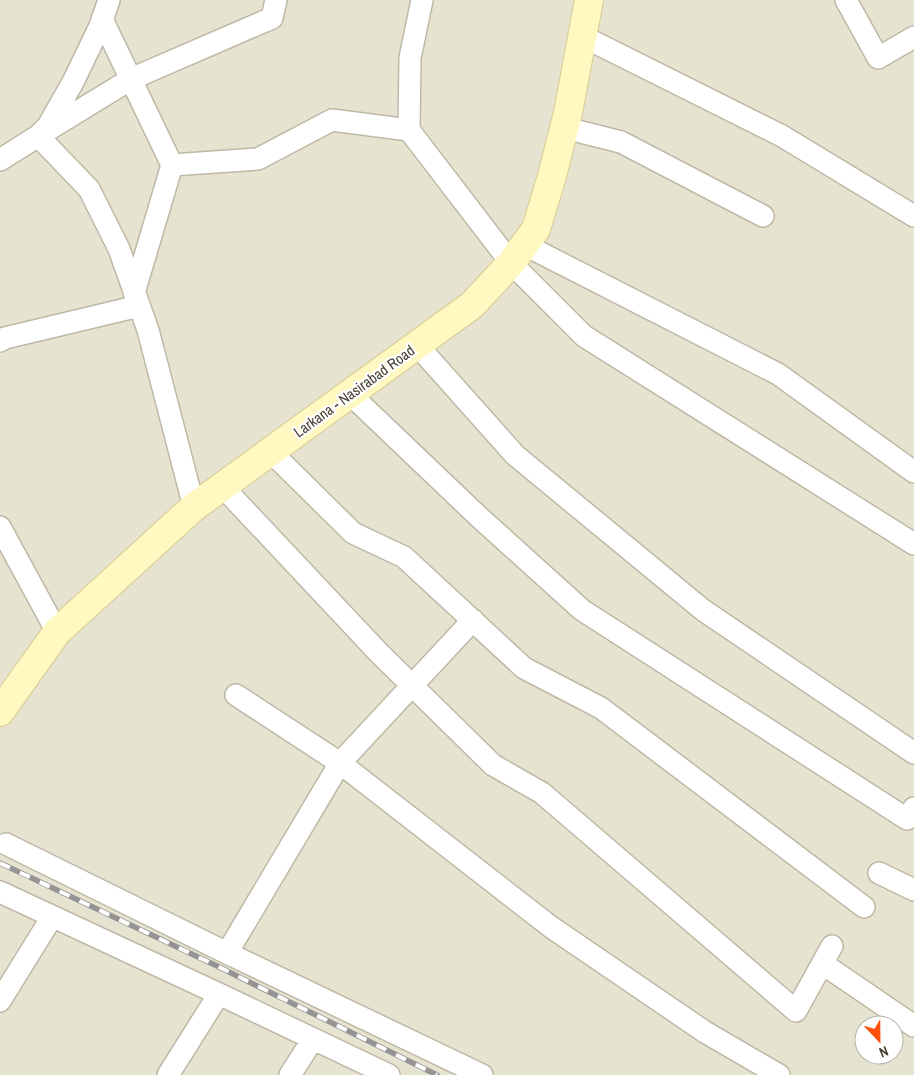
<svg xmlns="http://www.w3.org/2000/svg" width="914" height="1075" font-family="'Archivo Narrow',sans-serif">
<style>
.residential{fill:#e7e3d1;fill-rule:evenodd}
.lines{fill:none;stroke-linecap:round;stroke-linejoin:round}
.street-casing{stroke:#beb9a6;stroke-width:24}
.secondary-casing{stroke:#d5cc91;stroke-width:30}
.street{stroke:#fff;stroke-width:21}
.secondary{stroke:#fff8c1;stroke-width:28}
.rail-casing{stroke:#949494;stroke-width:5.5}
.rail{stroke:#fff;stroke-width:4;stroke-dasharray:11;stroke-linecap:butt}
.labels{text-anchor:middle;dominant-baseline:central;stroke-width:4.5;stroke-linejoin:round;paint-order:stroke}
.street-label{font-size:15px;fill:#454033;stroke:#fff}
</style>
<rect width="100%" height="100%" fill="#f3f0e4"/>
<path class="residential" d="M0 0H914V1075H0ZM864 1025H894V1055H864Z"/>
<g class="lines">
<defs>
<path id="street" d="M846 0 878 58 914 37
M102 19 172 165 134 293
M582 36 782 136 914 216
M565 128 621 142 763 216
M409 130 410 58 422 0
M0 160 38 136 48 126 73 82 100 26 109 0
M172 165 258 159 332 120 409 130 511 263 584 336 914 544
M525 245 778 374 914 472
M0 341 5 338 139 306
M417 345 515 455 703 610 914 753
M350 394 479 517 582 610 907 819 914 808
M271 452 353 533 404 557 524 668 601 708 864 907
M223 487 379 653 493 765 542 793 796 1011 832 946
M194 507 148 330 119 249 89 189 38 136 131 79 272 18 276 0
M0 527 57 632
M236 695 340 763 551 927 705 1032 779 1075
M6 844 227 953 482 1075
M879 873 914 890
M0 892 219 994 389 1075
M227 953 340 763 473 620
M823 964 914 1026
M0 1001 52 917
M168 1075 219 994
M290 1075 313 1039"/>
<path id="secondary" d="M0 712 57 632 194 507 472 305 511 263 536 229 552 176 568 113 589 0"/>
</defs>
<use href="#street" class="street-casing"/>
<use href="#secondary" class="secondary-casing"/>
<use href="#street" class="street"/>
<use href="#secondary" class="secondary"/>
<defs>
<path id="rail" d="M0 863 217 966 437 1075"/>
</defs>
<use href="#rail" class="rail-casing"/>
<use href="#rail" class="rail"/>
</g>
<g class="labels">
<g class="street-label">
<text transform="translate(354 391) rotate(-36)">Larkana - Nasirabad Road</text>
</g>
</g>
<g transform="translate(879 1040) rotate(158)"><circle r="24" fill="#ffffff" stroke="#b5b3ad"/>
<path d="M0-4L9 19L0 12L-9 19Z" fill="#ff510e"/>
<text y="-8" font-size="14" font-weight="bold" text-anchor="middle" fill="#454033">N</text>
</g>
</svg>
